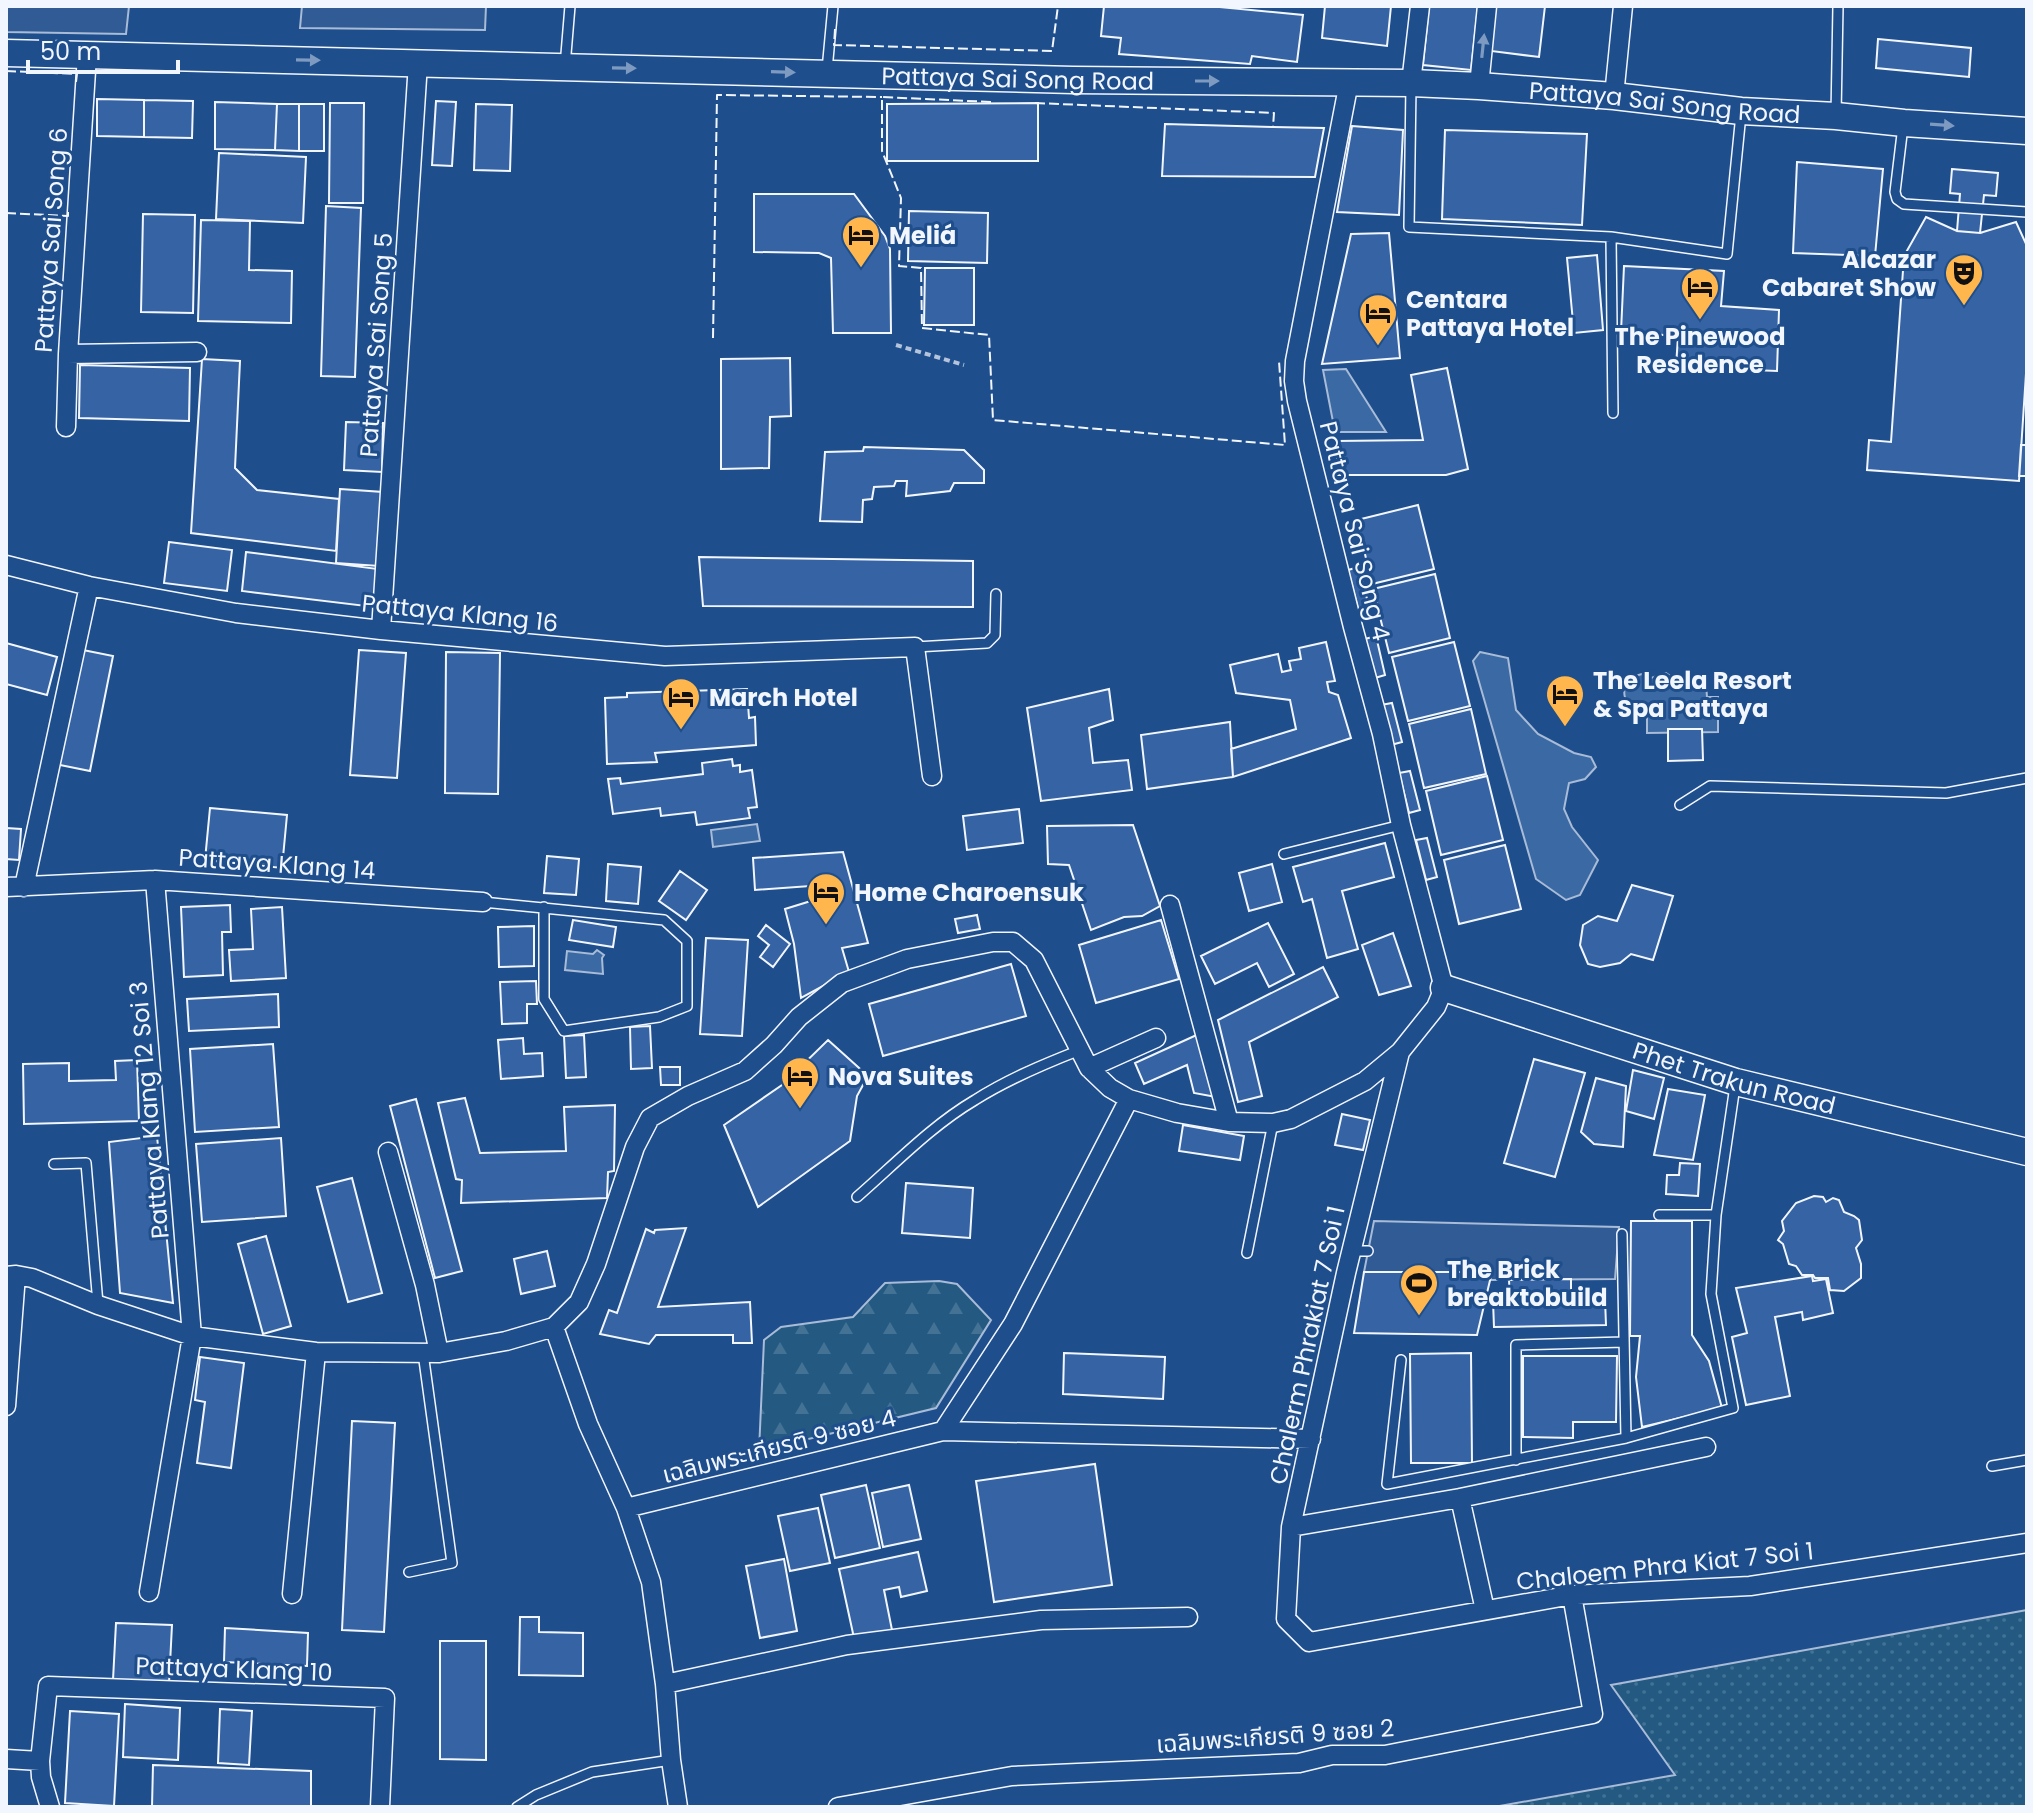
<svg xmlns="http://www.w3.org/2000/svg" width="2033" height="1813" font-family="Poppins,'Noto Sans Thai',sans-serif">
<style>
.grass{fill:url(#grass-dots);stroke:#a8bbd7;stroke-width:2}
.forest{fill:url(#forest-firs);stroke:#a8bbd7;stroke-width:2}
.parking{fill:#305b95;stroke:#a8bbd7;stroke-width:2}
.water{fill:#3b69a3;stroke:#a8bbd7;stroke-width:2}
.building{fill:#3563a3;stroke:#f2f6ff;stroke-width:2}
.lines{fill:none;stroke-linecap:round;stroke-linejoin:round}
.lane-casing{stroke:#f2f6ff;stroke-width:12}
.street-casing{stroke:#f2f6ff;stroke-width:21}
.secondary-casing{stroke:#f2f6ff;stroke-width:29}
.path{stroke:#b3c4dc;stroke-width:4;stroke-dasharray:6 4;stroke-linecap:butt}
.lane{stroke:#1f4e8c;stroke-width:9}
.street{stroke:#1f4e8c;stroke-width:18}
.secondary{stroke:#1f4e8c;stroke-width:26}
.fence{stroke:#f2f6ff;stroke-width:2;stroke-dasharray:10 4;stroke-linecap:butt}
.oneway{fill:#7e9ac0}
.labels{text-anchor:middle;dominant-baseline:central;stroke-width:6;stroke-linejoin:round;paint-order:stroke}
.street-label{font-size:24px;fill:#f2f6ff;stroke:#1f4e8c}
.poi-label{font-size:24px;font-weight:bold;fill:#f2f6ff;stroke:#1f4e8c;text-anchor:start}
</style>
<defs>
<pattern id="grass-dots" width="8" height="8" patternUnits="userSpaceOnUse" patternTransform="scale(2)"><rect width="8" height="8" fill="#245a82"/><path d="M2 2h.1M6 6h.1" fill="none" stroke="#447295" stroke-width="1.8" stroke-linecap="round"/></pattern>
<pattern id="forest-firs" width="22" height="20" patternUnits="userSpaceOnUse" patternTransform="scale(2)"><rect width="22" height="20" fill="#245a82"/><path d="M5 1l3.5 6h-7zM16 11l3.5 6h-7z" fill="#447295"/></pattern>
</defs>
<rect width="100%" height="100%" fill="#1f4e8c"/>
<path class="grass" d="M2027 1610V1807H1494L1675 1775 1611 1685Z"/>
<path class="forest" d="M939 1281 957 1284 991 1320 936 1408 759 1451 764 1340 781 1327 853 1317 885 1283Z"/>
<path class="parking" d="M6 6H129L126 34 6 32Z
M302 6H486L485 30 300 28Z
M1374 1221 1619 1227 1615 1279 1490 1280 1492 1272H1364Z"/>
<path class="water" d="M1346 369 1386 432H1335L1323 370Z
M1480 652 1508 658 1516 710 1538 734 1574 753 1591 757 1596 767 1585 779 1569 783 1564 809 1572 827 1598 860 1580 895 1566 900 1536 879 1473 661Z
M1666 673 1672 677 1675 688H1680C1687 680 1691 674 1703 676L1706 683 1707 697H1718V732L1647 733V712C1646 712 1635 710 1634 710 1623 704 1621 687 1630 679 1632 677 1638 675 1642 674L1651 678Z
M757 824 760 841 713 847 711 830Z
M597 950 604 955 602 958 603 974 565 970 567 951 593 954Z"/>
<path class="building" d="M1104 6H1209L1303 15 1297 62 1252 56 1250 64 1119 54 1121 38 1101 36Z
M1325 6H1391L1387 46 1322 38Z
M1429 6H1478L1471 70 1423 65Z
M1496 6H1545L1539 57 1491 51Z
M1878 39 1971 48 1969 77 1876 68Z
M97 99 144 100V137L97 136Z
M144 100 193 101 192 138 144 137Z
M436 101 456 102 452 166 432 165Z
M215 102 277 104 275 150 215 149Z
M330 103H364L363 203H329Z
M1038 103V161H887V104Z
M277 104H299V151L275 150Z
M299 104H324V151H299Z
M476 104 512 105 510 171 474 170Z
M1165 124 1273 127 1324 128 1315 177 1162 176Z
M1352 126 1403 130 1399 215 1337 212Z
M1445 130 1587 134 1582 225 1442 219Z
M219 153 306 157 303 223 216 219Z
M1797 162 1883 169 1875 256 1793 253Z
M1952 169 1998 173 1996 196 1984 195 1980 233 1957 231 1960 194 1950 193Z
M754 194H854L885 236 890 249 891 333H833L831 258 819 253 754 252Z
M326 206 361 208 355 377 321 376Z
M909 211 988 213 987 263 908 261Z
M143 214 195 215 193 313 141 312Z
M1926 217 1957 231 1980 233 2016 222 2027 246V358L2019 481 1867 470 1869 440 1891 442 1904 256Z
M201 220 250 221 249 270 292 271 291 323 198 321Z
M1389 233 1400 358 1322 364 1351 234Z
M1597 255 1603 330 1574 333 1567 258Z
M1624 266 1724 271 1721 306 1779 310 1777 371 1676 367 1678 336 1621 332Z
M925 268H974V325H924Z
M790 358 791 416 770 417 769 468 721 469V359Z
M202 359 240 361 235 468 257 490 339 499 336 551 191 533Z
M80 365 190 368 189 421 79 418Z
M1447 368 1468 469 1446 475H1338L1336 441 1423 440 1411 375Z
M346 422 383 423 382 472 344 470Z
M2021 445H2027V476H2019Z
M864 447 964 450 984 470V483H954L950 491 906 496 907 481H896L894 486 874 487 872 499 863 500 862 522 820 521 825 452 863 451Z
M340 489 383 492 379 566 336 563Z
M1418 505 1434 569 1372 584 1357 520Z
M169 542 232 550 227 591 164 583Z
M246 552 378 569 374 607 242 591Z
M699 557 973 561V607L703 606Z
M1359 567 1369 607 1358 609 1348 570Z
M1435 574 1450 638 1389 653 1373 589Z
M1376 636 1385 675 1375 678 1365 639Z
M1326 642 1335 681 1327 682 1329 692 1338 695 1351 738 1233 777 1231 749 1296 729 1290 700 1236 693 1230 665 1278 654 1282 672 1291 670 1289 661 1301 659 1299 648Z
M1454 642 1470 706 1408 721 1392 657Z
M6 643 57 657 47 695 6 684Z
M78 649 113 656 90 771 55 764Z
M359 650 406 653 397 778 350 775Z
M446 652 500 653 498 794 445 793Z
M747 689 749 718 755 717 756 745 655 753 657 762 607 764 605 698 627 697V693Z
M1109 689 1113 720 1089 728 1093 763 1128 760 1132 790 1041 801 1027 708Z
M1392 703 1402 742 1391 745 1381 705Z
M1471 709 1486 774 1424 788 1409 724Z
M1230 722 1233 777 1147 789 1141 735Z
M1668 729H1702L1703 760 1668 761Z
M732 759 733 766 740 765V772L752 770 757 807 748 808 750 818 697 825 695 812 661 816 660 808 613 814 608 779 620 778 621 784 703 774 702 763Z
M1410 771 1420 810 1409 813 1399 773Z
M1487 776 1503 840 1441 855 1426 791Z
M210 808 287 815 282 868 205 860Z
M1019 809 1023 843 967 850 963 816Z
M1133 825 1160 906 1142 916 1124 917 1091 930 1069 865 1048 864 1047 826Z
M6 828 21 829 19 860 6 859Z
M1427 838 1437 877 1426 880 1416 840Z
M1385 843 1394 877 1342 891 1358 949 1327 958 1312 899 1303 902 1293 867Z
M1505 845 1521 909 1459 924 1444 860Z
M843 852 868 943 842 948 849 972 801 998 794 944 785 909 827 896 824 885 755 890 753 858Z
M547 856 579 859 576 895 544 893Z
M608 864 641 867 638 904 606 901Z
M1272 864 1282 902 1249 911 1239 873Z
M680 871 707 890 686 920 659 901Z
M1632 885 1673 896 1653 960 1631 954 1620 963 1600 967 1588 964 1580 945 1583 925 1598 916 1617 921Z
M230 905 231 932H222L223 975 184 977 181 907Z
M282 907 286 978 231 981 229 950 253 949 251 909Z
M977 915 980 929 958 933 955 919Z
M573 920 616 927 613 947 569 940Z
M1161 920 1179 979 1096 1003 1079 945Z
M1268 923 1294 974 1269 987 1257 963 1215 984 1201 956Z
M766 925 790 944 773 967 760 957 769 945 758 936Z
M534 926V966L499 967 498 927Z
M1393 933 1411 986 1379 995 1362 945Z
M706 938 748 940 742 1036 700 1034Z
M1011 964 1026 1016 883 1056 869 1004Z
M1323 967 1338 997 1249 1042 1262 1096 1238 1102 1218 1020Z
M536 981 537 1004H527V1023L502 1024 500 982Z
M278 994 279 1027 189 1031 187 999Z
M650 1026 652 1068 631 1069 630 1027Z
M1201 1033 1216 1097 1194 1093 1187 1065 1144 1084 1135 1063Z
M584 1035 586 1077 566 1078 564 1036Z
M523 1038 524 1054 542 1053 543 1076 501 1079 498 1040Z
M828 1040 868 1076 857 1096 850 1141 758 1207 724 1125 782 1085Z
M273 1044 279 1127 195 1132 190 1049Z
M1534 1059 1585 1073 1555 1177 1504 1163Z
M137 1060 139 1121 24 1124 23 1064 69 1063V1081L116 1080 115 1061Z
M660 1067H680V1085H661Z
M1633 1070 1664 1078 1654 1119 1626 1111Z
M1596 1078 1626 1086 1623 1147 1594 1144 1581 1132Z
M1668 1089 1705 1095 1693 1160 1654 1155Z
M465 1098 480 1153 566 1151 564 1107 615 1105 614 1171 608 1172 607 1198 461 1203 462 1180 456 1179 438 1103Z
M416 1099 462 1271 435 1278 390 1106Z
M1342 1114 1370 1120 1363 1150 1335 1145Z
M1183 1125 1244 1136 1240 1160 1179 1151Z
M157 1136 173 1303 120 1293 109 1142Z
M281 1138 286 1216 202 1222 196 1144Z
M1680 1163 1700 1164 1698 1196 1666 1194 1667 1175H1679Z
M352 1178 382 1293 348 1302 317 1187Z
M906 1183 973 1188 970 1238 902 1233Z
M1814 1196 1823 1197 1826 1202 1833 1198 1839 1200 1844 1212 1854 1216 1859 1220 1862 1240 1856 1248 1861 1264V1278L1844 1291 1830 1290 1828 1278H1815L1813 1275H1802L1796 1266 1789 1264 1783 1244 1778 1240 1784 1231 1782 1221 1796 1203Z
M1631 1221H1692V1335L1709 1361 1722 1408 1642 1427 1636 1377 1640 1336H1630Z
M686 1228 658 1307 750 1302 752 1343H733V1335H656L649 1344 600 1334 609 1310 617 1313 646 1229 654 1233 655 1230Z
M266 1236 291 1326 263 1334 238 1244Z
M547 1251 555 1286 521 1294 514 1259Z
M1364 1272H1492L1477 1335 1354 1333Z
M1812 1276 1813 1281 1826 1279 1833 1313 1803 1320 1802 1312 1775 1317 1790 1396 1746 1405 1732 1337 1747 1333 1736 1288Z
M1571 1279V1300L1605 1299 1606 1325 1494 1327 1493 1301 1510 1300 1509 1280Z
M1064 1353 1165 1357 1163 1399 1063 1394Z
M1471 1353 1472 1463H1411L1410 1354Z
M1523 1356H1617L1616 1422H1573V1438L1523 1437Z
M200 1357 244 1363 231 1468 197 1463 205 1402 195 1400Z
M352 1421 395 1423 384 1632 342 1630Z
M1095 1464 1112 1585 994 1602 976 1481Z
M866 1485 880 1548 835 1558 821 1495Z
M909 1485 921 1539 883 1547 872 1493Z
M818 1508 830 1563 790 1571 778 1516Z
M918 1552 927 1591 901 1597 899 1587 884 1590 892 1630 854 1638 839 1569Z
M784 1559 797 1631 760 1638 746 1566Z
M520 1617H539V1632L583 1633V1676L519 1675Z
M116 1623 172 1625 169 1683 113 1680Z
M225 1628 308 1633 307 1666 224 1662Z
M440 1641H486V1760L440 1759Z
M125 1704 180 1708 178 1760 123 1757Z
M220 1709 252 1711 249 1765 218 1763Z
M70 1711 119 1714 114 1806 65 1803Z
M153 1765 311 1771V1807H152Z"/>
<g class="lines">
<defs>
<path id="lane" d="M565 66 570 6
M827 70 833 6
M1411 85 1409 227 1611 237 1727 254 1741 114
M1836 115 1838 6
M1903 126 1895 192 1897 199 1904 204 2027 212
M1611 237 1613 413
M915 647 987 643 995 635 996 594
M1680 805 1710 786 1946 793 2027 778
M1284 854 1401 825
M483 902 664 920 687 941V1006L659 1017 564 1031 544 999V907
M54 1164 86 1163 98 1304
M857 1197C895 1164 931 1126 975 1100 1008 1079 1044 1064 1080 1050
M1659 1215H1716
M1622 1234 1626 1438
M1351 1251H1368
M1247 1253 1273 1123
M1401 1360 1387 1484 1626 1438 1733 1408 1711 1294 1716 1215 1735 1086
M1516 1460V1345L1624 1342
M1992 1466 2027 1460
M409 1572 452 1563 423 1353
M517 1807 536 1795 592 1772 671 1760"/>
<path id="street" d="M1411 83 1420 6
M1479 86 1487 6
M1614 96 1623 6
M68 354 197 352
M66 427 68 354 87 55
M6 565 89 586 236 613 381 630 665 656 915 647 932 776
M381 630 418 63
M6 887 155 880 483 902
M24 887 89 586
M1170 905 1229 1122
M1400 1052 1346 1273 1291 1527 1286 1619 1309 1642 1572 1595 1750 1586 2027 1543
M1089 1068 1156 1038
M388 1152 425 1285 439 1353
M6 1276 16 1275 32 1278 98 1305 192 1336 316 1352 439 1353 506 1341 554 1327 579 1302 596 1264 635 1147 650 1118 688 1096 745 1071 774 1045 799 1017 842 983 907 959 993 942H1013L1034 960 1089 1068 1110 1088 1129 1099 1177 1113 1229 1122 1273 1123 1291 1119 1365 1081 1400 1052 1436 1007 1444 988 1401 825 1382 734 1353 627 1297 401 1294 381 1295 361 1349 82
M554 1327 588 1424 626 1508 651 1582 665 1684 671 1760 678 1807
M6 1406 16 1275
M943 1431 1013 1324 1129 1099
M1460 1498 1485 1610
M626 1508 943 1431 1311 1439
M1291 1527 1460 1498 1706 1447
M149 1592 192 1336 155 880
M292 1594 316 1352
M665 1684 847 1645 1041 1620 1188 1617
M6 1759 40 1761
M50 1807 41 1777 40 1761 48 1686 385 1698 380 1807
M838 1807 1012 1776 1299 1763 1332 1755H1385L1593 1714 1572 1595"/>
<g id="secondary">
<path id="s1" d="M6 53 1073 80 1411 83 1479 86 1614 96 1741 111 1836 116 1904 123 2027 131"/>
<path id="s2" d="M1444 988 1736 1082 2027 1152"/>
</g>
</defs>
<use href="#lane" class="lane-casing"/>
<use href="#street" class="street-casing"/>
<use href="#secondary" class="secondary-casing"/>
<path class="path" d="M896 345 964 365"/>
<use href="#lane" class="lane"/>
<use href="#street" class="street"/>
<use href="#secondary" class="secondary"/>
<path class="fence" d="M835 29 834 45 1052 51 1058 6
M6 71 77 74 76 82
M991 102 882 97V151L901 198 899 266 921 268 922 328 989 335 993 420 1285 445 1279 361
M1035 103 1274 113 1273 127
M6 213 68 216V209
M713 338 717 95 882 97"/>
</g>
<defs><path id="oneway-solid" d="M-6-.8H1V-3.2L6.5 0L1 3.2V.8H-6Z" transform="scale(2)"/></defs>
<g class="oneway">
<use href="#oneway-solid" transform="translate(1483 46) rotate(-84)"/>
<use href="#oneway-solid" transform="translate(308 60) rotate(1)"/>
<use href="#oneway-solid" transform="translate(624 68) rotate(1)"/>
<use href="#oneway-solid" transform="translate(783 72) rotate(2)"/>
<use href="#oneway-solid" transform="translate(1207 81)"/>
<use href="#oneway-solid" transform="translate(1942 125) rotate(4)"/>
</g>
<defs>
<symbol id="hotel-pin" viewBox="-11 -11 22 30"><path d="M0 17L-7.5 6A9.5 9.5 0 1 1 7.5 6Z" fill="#ffb74d" stroke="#1f4e8c"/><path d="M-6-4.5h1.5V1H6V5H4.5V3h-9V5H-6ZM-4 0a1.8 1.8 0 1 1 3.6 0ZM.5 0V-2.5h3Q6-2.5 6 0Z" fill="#111"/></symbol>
<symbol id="theatre-pin" viewBox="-11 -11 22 30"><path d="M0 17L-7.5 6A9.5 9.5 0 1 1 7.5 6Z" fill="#ffb74d" stroke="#1f4e8c"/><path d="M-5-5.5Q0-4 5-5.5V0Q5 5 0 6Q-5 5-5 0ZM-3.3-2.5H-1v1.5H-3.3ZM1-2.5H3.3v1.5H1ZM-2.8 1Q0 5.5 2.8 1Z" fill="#111"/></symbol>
<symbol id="stadium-pin" viewBox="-11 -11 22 30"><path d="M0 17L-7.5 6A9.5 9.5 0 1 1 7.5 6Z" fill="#ffb74d" stroke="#1f4e8c"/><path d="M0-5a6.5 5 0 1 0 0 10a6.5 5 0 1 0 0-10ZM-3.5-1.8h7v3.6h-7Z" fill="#111"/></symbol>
</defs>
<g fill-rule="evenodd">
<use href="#hotel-pin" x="839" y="213" width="44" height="60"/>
<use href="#theatre-pin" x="1942" y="251" width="44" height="60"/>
<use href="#hotel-pin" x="1678" y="265" width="44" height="60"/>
<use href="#hotel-pin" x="1356" y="291" width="44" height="60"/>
<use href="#hotel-pin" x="1543" y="672" width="44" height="60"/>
<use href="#hotel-pin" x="659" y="675" width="44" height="60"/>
<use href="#hotel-pin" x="804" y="870" width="44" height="60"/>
<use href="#hotel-pin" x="778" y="1054" width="44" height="60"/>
<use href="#stadium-pin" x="1397" y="1261" width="44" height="60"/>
</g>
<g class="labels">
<g class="street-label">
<text stroke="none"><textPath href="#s1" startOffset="1012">Pattaya Sai Song Road</textPath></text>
<text stroke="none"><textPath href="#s1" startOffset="1660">Pattaya Sai Song Road</textPath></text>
<text transform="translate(51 240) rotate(-86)">Pattaya Sai Song 6</text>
<text transform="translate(376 345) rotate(-86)">Pattaya Sai Song 5</text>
<text transform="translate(1355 531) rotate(76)">Pattaya Sai Song 4</text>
<text transform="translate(460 613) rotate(6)">Pattaya Klang 16</text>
<text transform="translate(277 864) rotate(4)">Pattaya Klang 14</text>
<text stroke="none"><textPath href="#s2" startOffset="304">Phet Trakun Road</textPath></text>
<text transform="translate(149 1110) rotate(-95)">Pattaya Klang 12 Soi 3</text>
<text transform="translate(1307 1345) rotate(-78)">Chalerm Phrakiat 7 Soi 1</text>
<text transform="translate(779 1446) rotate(-14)">เฉลิมพระเกียรติ 9 ซอย 4</text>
<text transform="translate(1665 1566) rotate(-6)">Chaloem Phra Kiat 7 Soi 1</text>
<text transform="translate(234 1669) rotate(2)">Pattaya Klang 10</text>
<text transform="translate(1275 1736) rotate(-4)">เฉลิมพระเกียรติ 9 ซอย 2</text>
</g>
<g class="poi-label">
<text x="889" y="235">Meliá</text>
<text x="1936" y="259" text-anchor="end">Alcazar<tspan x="1936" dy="28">Cabaret Show</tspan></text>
<text x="1406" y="299">Centara<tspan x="1406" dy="28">Pattaya Hotel</tspan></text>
<text x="1700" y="336" text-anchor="middle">The Pinewood<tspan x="1700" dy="28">Residence</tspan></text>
<text x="1593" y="680">The Leela Resort<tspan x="1593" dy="28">&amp; Spa Pattaya</tspan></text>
<text x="709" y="697">March Hotel</text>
<text x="854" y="892">Home Charoensuk</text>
<text x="828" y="1076">Nova Suites</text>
<text x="1447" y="1269">The Brick<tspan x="1447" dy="28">breaktobuild</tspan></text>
</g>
</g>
<rect width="2033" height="1813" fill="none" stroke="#f2f6ff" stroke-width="16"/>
<path d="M28 60v12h150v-12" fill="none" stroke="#f2f6ff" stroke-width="4"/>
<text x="40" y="60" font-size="24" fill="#f2f6ff" stroke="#1f4e8c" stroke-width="6" paint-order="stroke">50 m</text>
</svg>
